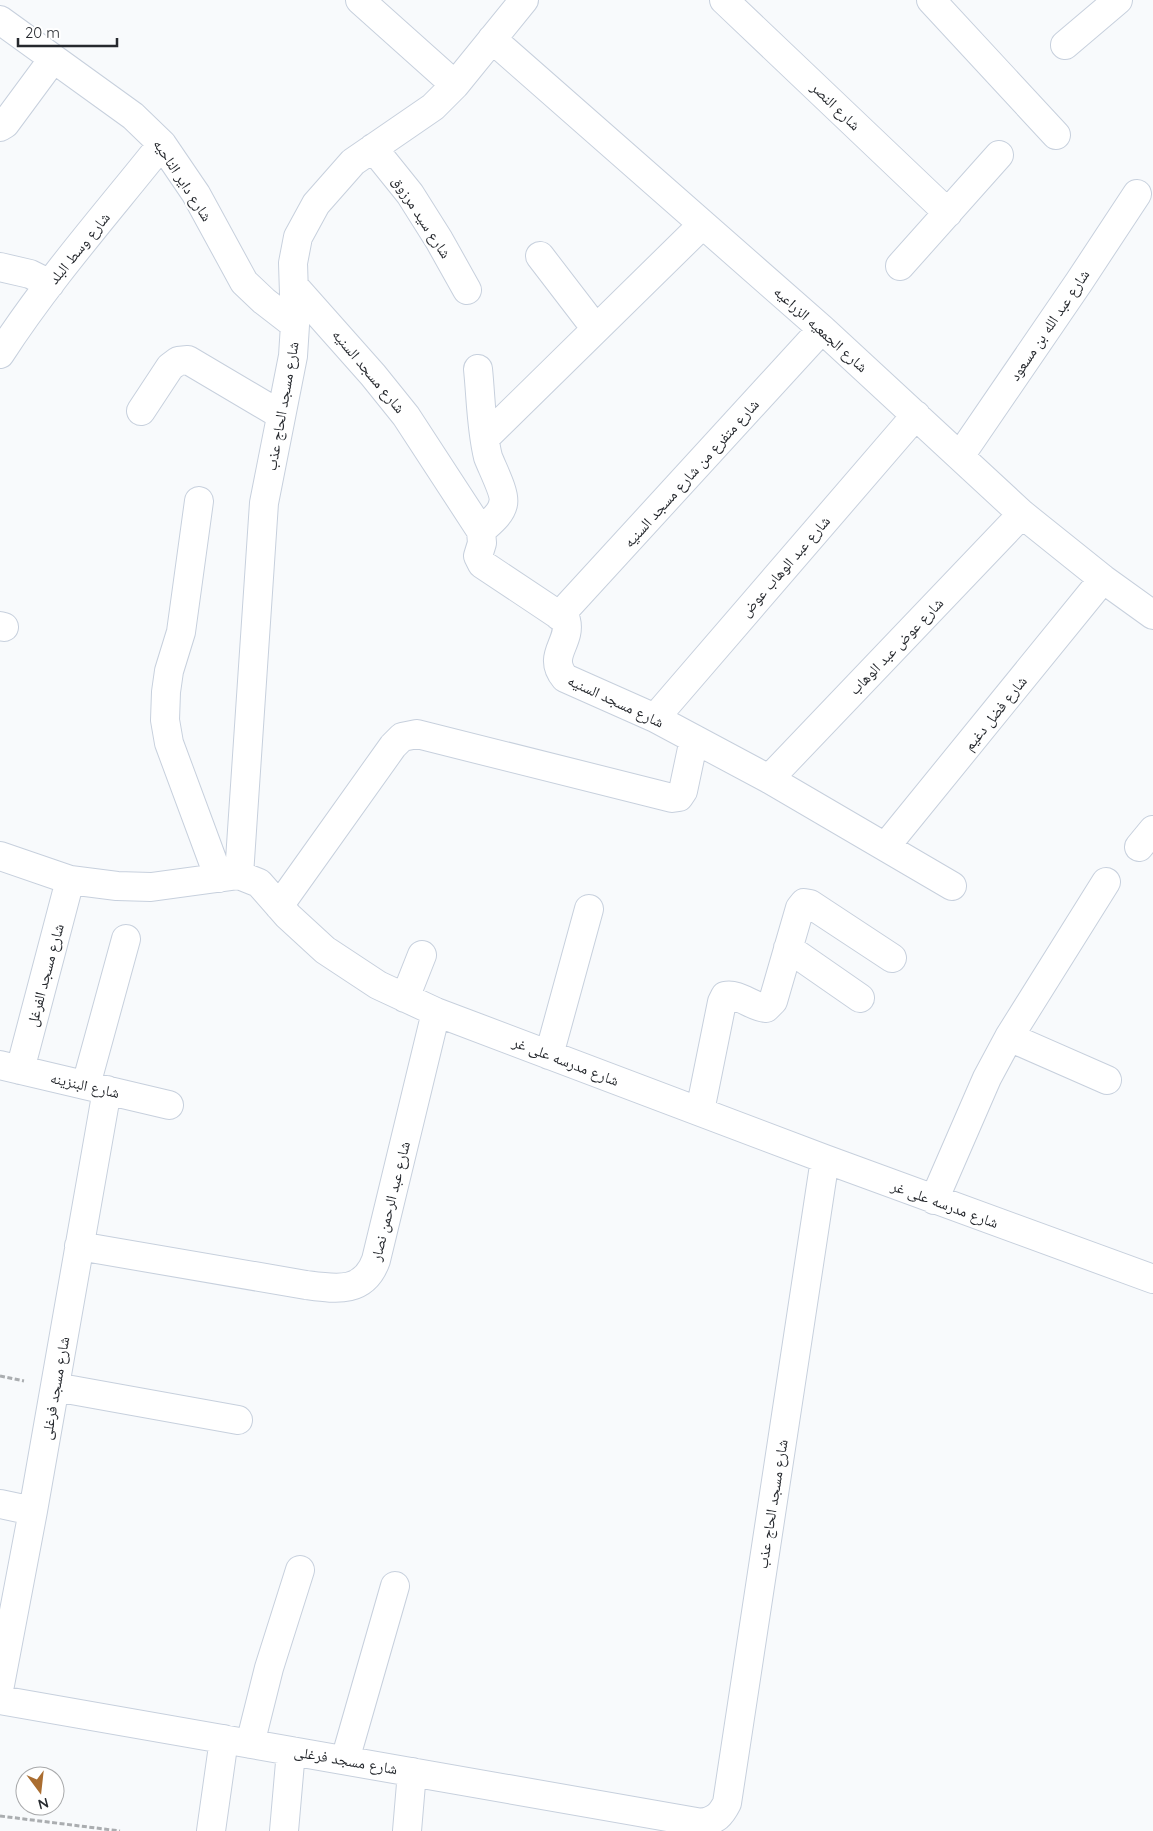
<svg xmlns="http://www.w3.org/2000/svg" width="1153" height="1831" font-family="Quicksand,'Noto Naskh Arabic',sans-serif">
<style>
.lines{fill:none;stroke-linecap:round;stroke-linejoin:round}
.minor-casing{stroke:#c7d0dd;stroke-width:30}
.path{stroke:#aaadb0;stroke-width:3;stroke-dasharray:5 2.5;stroke-linecap:butt}
.minor{stroke:#fff;stroke-width:28}
.labels{text-anchor:middle;dominant-baseline:central;stroke-width:4.5;stroke-linejoin:round;paint-order:stroke}
.street-label{font-size:15px;fill:#26292e;stroke:#fff}
</style>
<rect width="100%" height="100%" fill="#f8fafc"/>
<g class="lines">
<defs>
<path id="minor" d="M360 0 455 85
M724 0 948 213
M931 0 1056 135
M0 20 133 116 162 144 196 194 244 282 264 301 295 325
M492 39 822 329 1022 514 1103 579 1153 615
M1065 45 1118 0
M0 127 5 124 53 59
M373 148 410 194 439 240 467 290
M540 256 596 329
M900 266 999 155
M0 267 30 274 50 284
M294 286 373 375 406 416 481 531 482 543 478 556 482 564 566 620C572 643 546 655 565 678L655 718 769 779 952 886
M0 354C48 280 107 213 162 144
M478 369C481 398 481 429 488 457 492 468 506 494 503 504 501 515 488 524 481 531
M141 411 170 367 178 361 188 360 281 415
M485 438 702 225
M960 456 1079 282 1137 194
M199 501 181 632 169 671 166 692 165 720 169 743 219 878
M559 616 822 329
M0 626 4 627
M655 718 916 415
M769 779 1022 514
M886 846 1103 579
M1139 847 1153 830
M0 856 70 880 117 886 151 887 239 875 259 883 288 916 325 950 378 985 436 1012 825 1159 1153 1279
M239 875 264 503 293 356 295 325 293 263 298 237 316 204 353 162 433 107 455 85 524 0
M279 906 393 746 402 737 417 734 672 798 679 797 683 791 694 739
M788 948 860 998
M405 998 422 955
M1009 1037 1107 1080
M549 1055 589 909
M0 1065 169 1105
M20 1070 70 880
M86 1085 126 939
M700 1111 722 1002 725 996C739 993 752 1007 766 1008L773 1001 800 908 804 903 810 904 892 958
M934 1200 987 1078 1009 1037 1106 882
M79 1246 306 1285C336 1289 364 1294 376 1260L436 1012
M55 1387 238 1420
M0 1504 33 1511
M0 1685 33 1511 107 1090
M0 1700 702 1823C716 1820 721 1815 727 1803L825 1159
M250 1744 269 1668 300 1570
M345 1760 395 1586
M211 1831 224 1739
M284 1831 291 1751
M407 1831 412 1772"/>
</defs>
<use href="#minor" class="minor-casing"/>
<path class="path" d="M0 1376 24 1381
M0 1816 120 1831"/>
<use href="#minor" class="minor"/>
</g>
<g class="labels">
<g class="street-label">
<text transform="translate(836 106) rotate(44)">شارع النصر</text>
<text transform="translate(183 180) rotate(57)">شارع داير الناحيه</text>
<text transform="translate(422 217) rotate(57)">شارع سيد مرزوق</text>
<text transform="translate(79 248) rotate(-51)">شارع وسط البلد</text>
<text transform="translate(1049 325) rotate(-56)">شارع عبد الله بن مسعود</text>
<text transform="translate(821 329) rotate(42)">شارع الجمعيه الزراعيه</text>
<text transform="translate(369 371) rotate(50)">شارع مسجد السنيه</text>
<text transform="translate(282 406) rotate(-80)">شارع مسجد الحاج عذب</text>
<text transform="translate(691 473) rotate(-48)">شارع متفرع من شارع مسجد السنيه</text>
<text transform="translate(785 566) rotate(-49)">شارع عبد الوهاب عوض</text>
<text transform="translate(896 646) rotate(-46)">شارع عوض عبد الوهاب</text>
<text transform="translate(616 701) rotate(25)">شارع مسجد السنيه</text>
<text transform="translate(995 713) rotate(-51)">شارع فضل دغيم</text>
<text transform="translate(45 975) rotate(-75)">شارع مسجد الفرغل</text>
<text transform="translate(566 1061) rotate(21)">شارع مدرسه على غر</text>
<text transform="translate(85 1085) rotate(13)">شارع البنزينه</text>
<text transform="translate(390 1201) rotate(-76)">شارع عبد الرحمن نصار</text>
<text transform="translate(945 1204) rotate(20)">شارع مدرسه على غر</text>
<text transform="translate(55 1388) rotate(-80)">شارع مسجد فرغلى</text>
<text transform="translate(772 1504) rotate(-81)">شارع مسجد الحاج عذب</text>
<text transform="translate(346 1760) rotate(10)">شارع مسجد فرغلى</text>
</g>
</g>
<g transform="translate(40 1791) rotate(165)"><circle r="24" fill="#ffffff" stroke="#a8a9ab"/>
<path d="M0-4L9 19L0 12L-9 19Z" fill="#aa6d30"/>
<text y="-8" font-size="14" font-weight="bold" text-anchor="middle" fill="#26292e">N</text>
</g>
<path d="M18 38v8h99v-8" fill="none" stroke="#26292e" stroke-width="2.5"/>
<text x="25" y="38" font-size="15" fill="#26292e" stroke="#ffffff" stroke-width="4" paint-order="stroke">20 m</text>
</svg>
